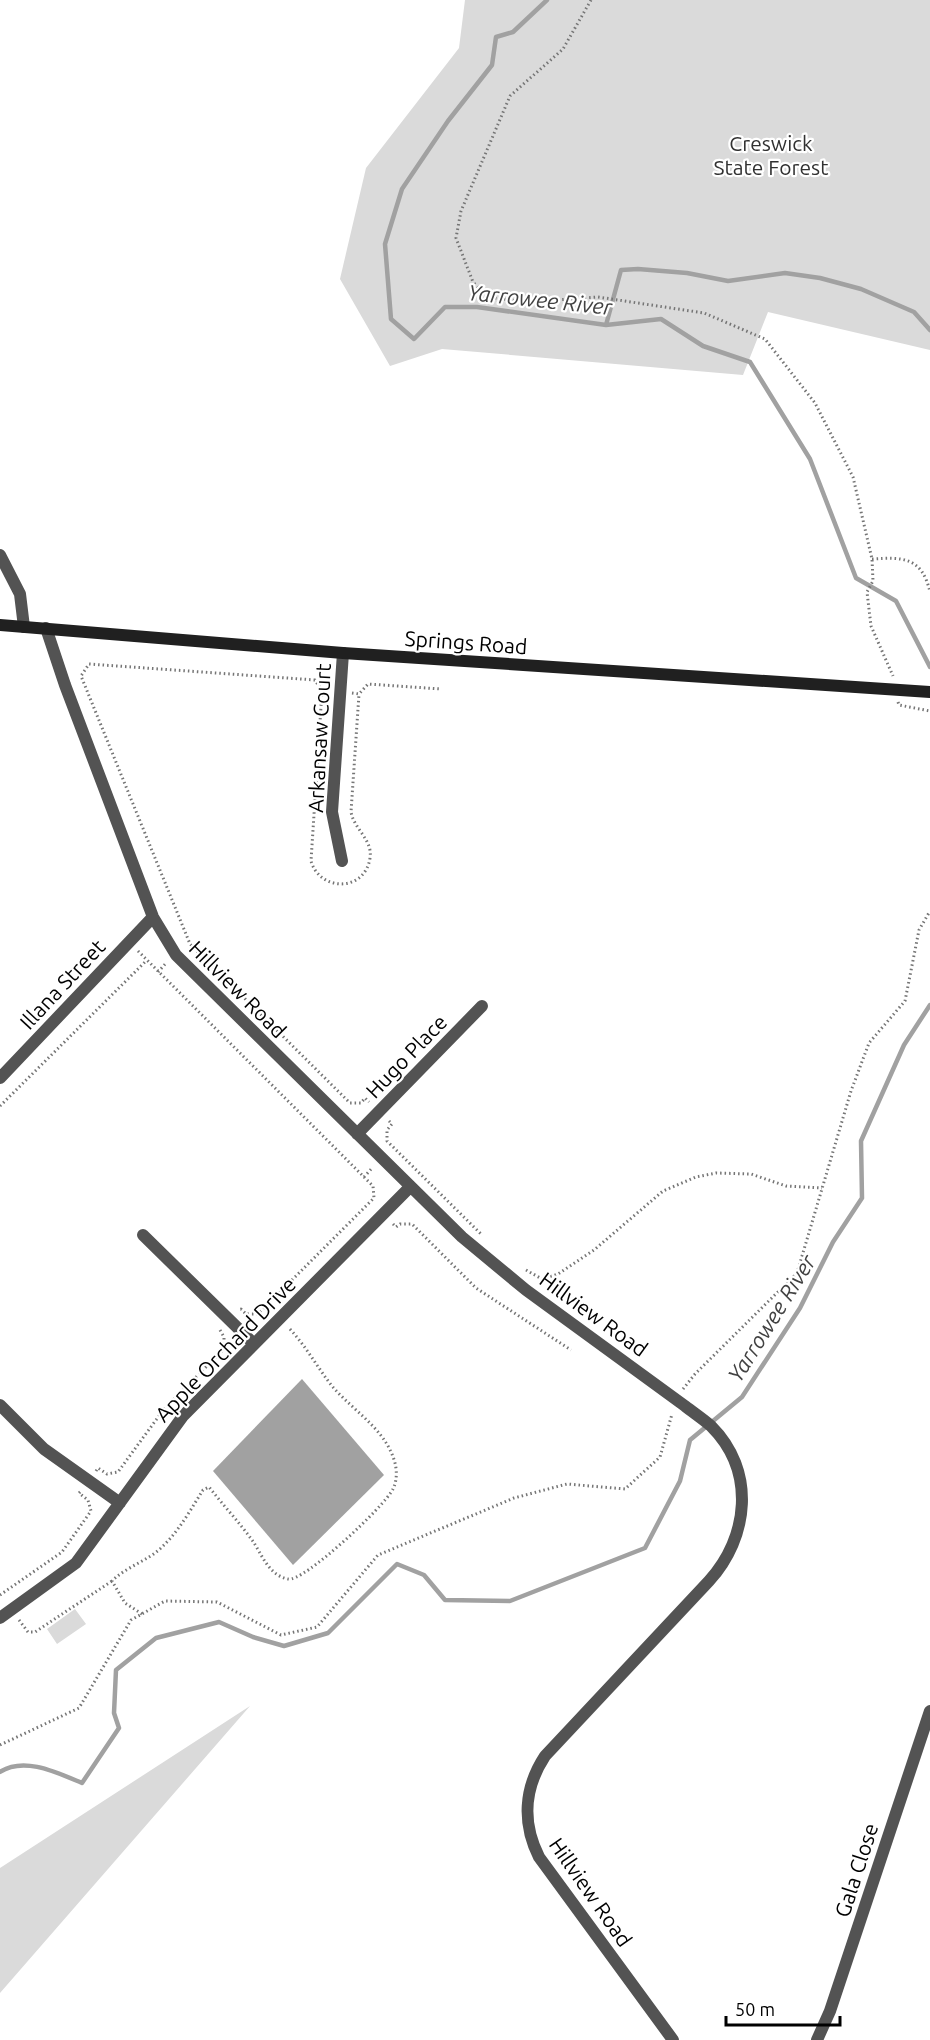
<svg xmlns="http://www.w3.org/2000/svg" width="930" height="2040" font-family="Ubuntu,sans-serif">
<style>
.green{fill:#dadada}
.water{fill:#a1a1a1}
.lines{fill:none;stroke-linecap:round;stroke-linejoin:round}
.stream{stroke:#a1a1a1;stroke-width:4.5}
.path{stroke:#757575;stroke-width:3;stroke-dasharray:1.5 3;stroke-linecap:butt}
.street{stroke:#535353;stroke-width:12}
.secondary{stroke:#202020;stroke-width:12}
.labels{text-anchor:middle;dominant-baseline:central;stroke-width:4.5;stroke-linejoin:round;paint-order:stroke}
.park-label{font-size:21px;fill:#313131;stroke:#fff}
.street-label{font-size:21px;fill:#000;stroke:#fff}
.water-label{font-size:22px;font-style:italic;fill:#424242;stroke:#fff}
</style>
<rect width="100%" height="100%" fill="#fff"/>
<path class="green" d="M465 0H930V350L768 312 743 375 442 349 390 366 340 279 366 168 459 48Z
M75 1609 86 1624 57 1644 47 1629Z
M250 1706 0 1993V1994V1868Z"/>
<path class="water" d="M302 1379 384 1475 293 1565 213 1471Z"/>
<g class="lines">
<path class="stream" d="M547 0 513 32 496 37 492 65 448 121 402 189 385 244 391 319 414 339 445 307H477L606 325 661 319 703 346 750 362 810 459 856 578 896 601 930 667
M606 325 621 270 638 269 687 273 728 281 785 273 820 278 861 289 914 312 930 330
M0 1772C24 1756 58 1773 82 1783L119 1728 114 1713 116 1670 156 1638 219 1622 253 1637 284 1646 328 1633 397 1564 424 1575 445 1600 510 1601 645 1548 680 1481 690 1440 742 1397 800 1308 833 1242 862 1198 861 1141 904 1045 930 1005"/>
<path class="path" d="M591 0 563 49 510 96 461 211 456 238 473 282 487 297 527 302 598 297 704 313 765 339 815 403 853 477 872 559 873 581 867 592 871 626 893 676
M872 559C903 557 922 557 930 592
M322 691 311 861C320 892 365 892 370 858 373 840 354 829 351 812L359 694
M327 691H322L315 680 89 664 81 676 190 944 350 1103H361L365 1098 369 1102
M352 693 359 694 368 684 441 689
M898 702 899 705 930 711
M138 951 373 1186 374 1198 258 1314H246L241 1309 239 1310
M158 972 167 962
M0 1106 146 961
M389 1121 392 1124 387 1130V1141L481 1234
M364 1177 373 1167
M393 1224 396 1227 400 1224H412L476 1288 571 1350
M526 1270 542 1279 558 1274 594 1250 663 1191 696 1177 716 1173 751 1174 786 1186 822 1188
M683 1389 695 1374 797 1273 851 1091 869 1043 905 1001 919 930 930 911
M96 1471 98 1468 107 1474 118 1472 164 1409 224 1349V1337L220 1330
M0 1595 62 1552 91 1511 88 1500 79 1493 81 1491
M142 1614 125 1603 112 1581C127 1566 148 1561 162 1547 179 1531 191 1509 203 1490L209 1487C223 1505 239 1522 252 1540 262 1554 268 1575 288 1579 303 1583 385 1506 393 1489 397 1481 397 1471 395 1463 386 1429 353 1411 332 1386 317 1367 306 1346 289 1328
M19 1620 28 1632H35L112 1581
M0 1745 79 1708 131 1620 165 1601 217 1602 281 1635 317 1627 378 1555 514 1498 567 1484 625 1489 660 1457 672 1414"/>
<path class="street" d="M0 555 20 594 24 627
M46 628 65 685 153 917 176 955 462 1237 526 1290 685 1406C694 1413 703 1419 711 1426 756 1471 749 1537 709 1581L545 1756C524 1788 522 1823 539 1857L673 2040
M342 861 332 812 343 653
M0 1078 153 917
M357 1134 482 1006
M143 1235 254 1344
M0 1405 44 1449 120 1503
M0 1618 76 1563 183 1416 410 1187
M817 2040 830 2011 930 1711"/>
<path class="secondary" d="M0 625 343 653 930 692"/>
</g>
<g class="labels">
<g class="park-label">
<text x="771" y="143">Creswick<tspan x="771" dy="24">State Forest</tspan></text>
</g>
<g class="street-label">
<text transform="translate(466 642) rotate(4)">Springs Road</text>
<text transform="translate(319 738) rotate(-87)">Arkansaw Court</text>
<text transform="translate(62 984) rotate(-47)">Illana Street</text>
<text transform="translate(238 989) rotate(45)">Hillview Road</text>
<text transform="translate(406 1056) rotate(-46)">Hugo Place</text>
<text transform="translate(594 1314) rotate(36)">Hillview Road</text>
<text transform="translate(225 1349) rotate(-46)">Apple Orchard Drive</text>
<text transform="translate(856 1870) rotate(-72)">Gala Close</text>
<text transform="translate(591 1892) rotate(55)">Hillview Road</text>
</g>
<g class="water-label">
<text transform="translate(540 299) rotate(6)">Yarrowee River</text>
<text transform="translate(771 1318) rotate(-58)">Yarrowee River</text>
</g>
</g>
<path d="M726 2016v9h114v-9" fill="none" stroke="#000000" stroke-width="3"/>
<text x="735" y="2016" font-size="18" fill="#000000" stroke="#ffffff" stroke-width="4.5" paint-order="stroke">50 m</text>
</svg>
